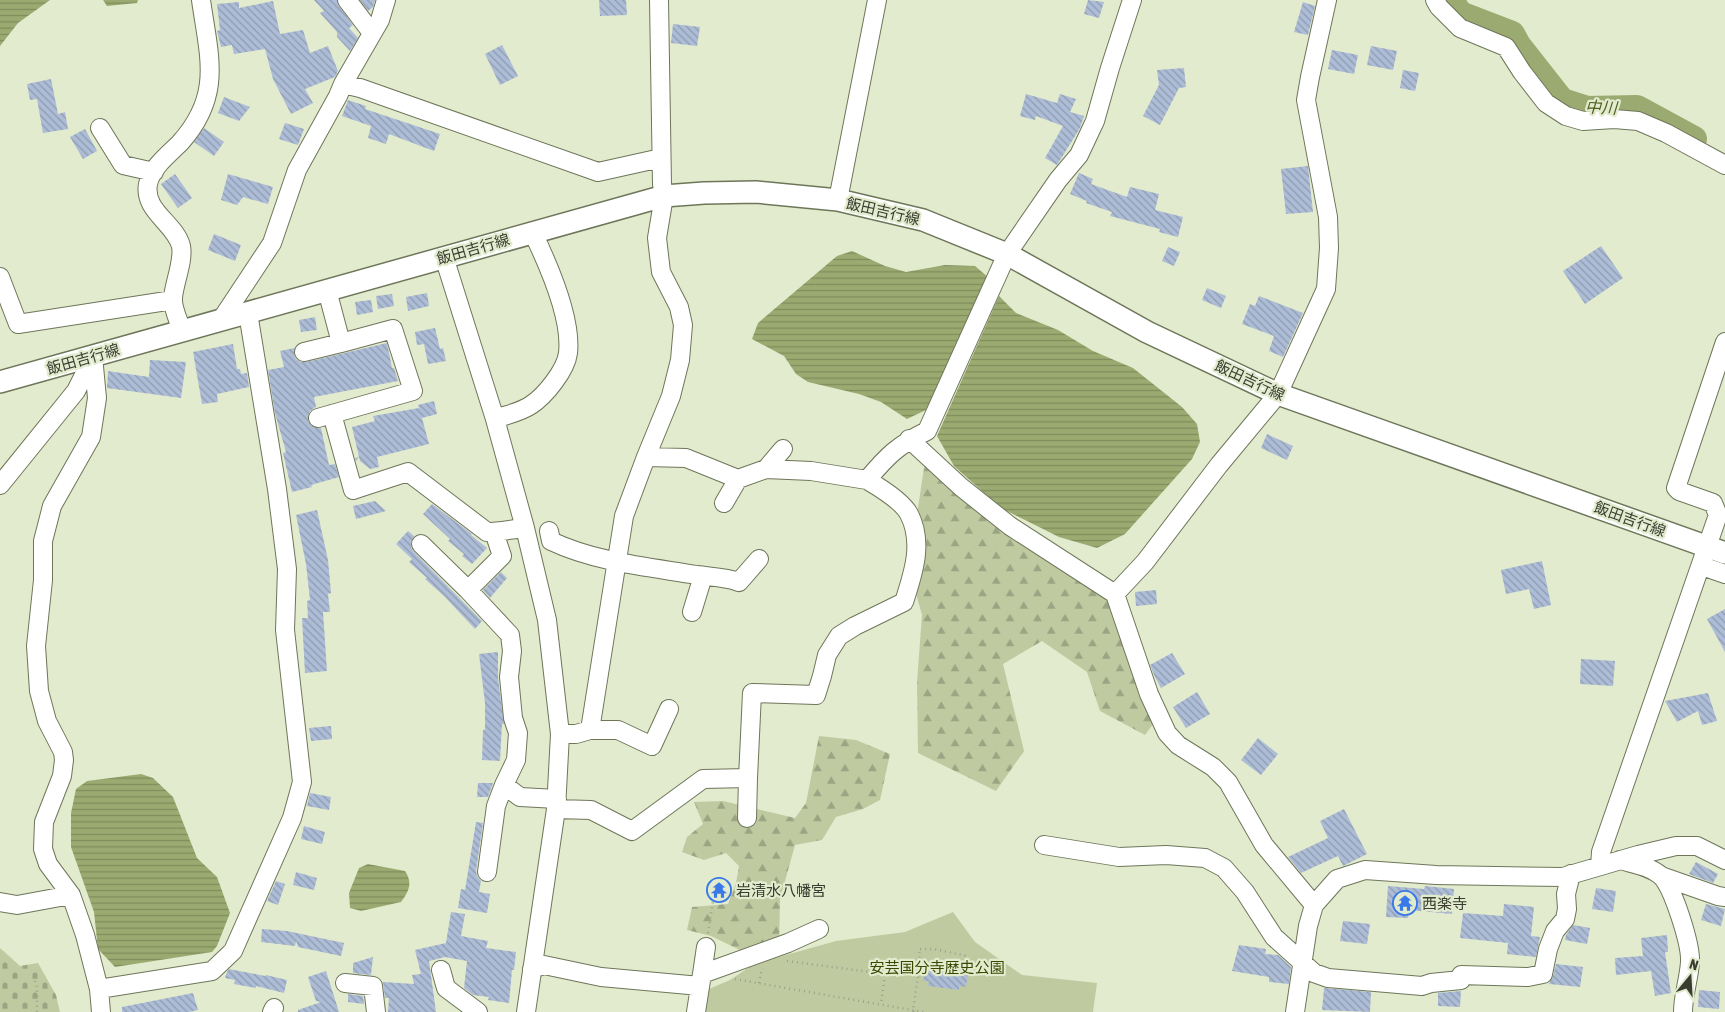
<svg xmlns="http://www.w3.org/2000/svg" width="1725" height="1012" font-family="'Asap Condensed','Noto Sans JP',sans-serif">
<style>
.forest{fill:url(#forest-firs)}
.cemetery{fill:url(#cemetery-stones)}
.green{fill:#bfcaa0}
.water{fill:url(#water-rules)}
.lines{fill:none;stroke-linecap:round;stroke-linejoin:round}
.river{stroke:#9baa70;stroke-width:26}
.building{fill:url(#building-back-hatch)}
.minor-casing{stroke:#6e765a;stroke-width:20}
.major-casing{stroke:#6e765a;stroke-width:24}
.path{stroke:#9aa18b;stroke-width:2.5;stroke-dasharray:1 4;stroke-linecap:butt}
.minor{stroke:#fff;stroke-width:18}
.major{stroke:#fff;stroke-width:21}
.labels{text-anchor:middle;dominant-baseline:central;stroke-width:4.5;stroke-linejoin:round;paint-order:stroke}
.street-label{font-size:15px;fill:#393d31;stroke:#e2ebcd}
.poi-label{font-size:15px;fill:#393d31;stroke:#e2ebcd;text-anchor:start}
.park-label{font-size:15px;fill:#3a4700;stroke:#e2ebcd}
.water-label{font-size:16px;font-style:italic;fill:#505d1d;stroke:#e2ebcd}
</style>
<defs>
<pattern id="forest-firs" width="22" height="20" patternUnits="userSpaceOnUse" patternTransform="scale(1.25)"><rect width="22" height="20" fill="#bfcaa0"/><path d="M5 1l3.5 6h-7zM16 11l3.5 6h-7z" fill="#9ca583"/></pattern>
<pattern id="cemetery-stones" width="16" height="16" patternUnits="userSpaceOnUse" patternTransform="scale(1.25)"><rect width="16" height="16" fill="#bfcaa0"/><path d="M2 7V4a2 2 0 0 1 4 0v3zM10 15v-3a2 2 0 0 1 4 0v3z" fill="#9ca583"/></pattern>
<pattern id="water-rules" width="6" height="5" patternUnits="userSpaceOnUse" patternTransform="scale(1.25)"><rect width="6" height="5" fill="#9baa70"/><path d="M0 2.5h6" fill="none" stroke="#7f8c5d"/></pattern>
<pattern id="building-back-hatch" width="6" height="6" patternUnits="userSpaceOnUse" patternTransform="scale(1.25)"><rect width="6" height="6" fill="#adbdd7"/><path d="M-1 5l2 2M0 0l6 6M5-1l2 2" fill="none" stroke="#8e9baf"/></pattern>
</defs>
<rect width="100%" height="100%" fill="#e2ebcd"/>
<path class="forest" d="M926 454 1115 594 1159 716 1145 735 1100 711 1087 672 1042 641 1003 664 1024 751 996 791 918 753 917 682 922 615 909 569Z
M819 736 856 740 890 754 880 800 863 809 836 817 822 840 795 845 780 899 779 948 752 956 711 936 687 930 692 907 728 904 736 883 739 866 726 853 704 860 682 852 687 837 703 824 694 802 723 801 795 818 806 803Z"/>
<path class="cemetery" d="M0 948 20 966 38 963 56 995 60 1012H0Z"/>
<path class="green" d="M953 912 975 942 1022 975 1097 983 1093 1012H704L709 989 730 980 754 964 836 941 905 932Z"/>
<path class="water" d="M0 0H50L18 23 0 46Z
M103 0H138L137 3 107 6Z
M852 251 885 266 906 272 945 265 975 266 989 278 926 410 907 419 881 402 859 394 808 382 796 374 784 356 752 339 758 323 837 256Z
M999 296 1016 313 1058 330 1093 351 1133 368 1182 407 1197 424 1200 442 1192 459 1125 534 1097 548 1059 537 1001 508 954 466 937 436Z
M141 774 153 778 173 797 197 858 217 877 230 913 217 946 212 952 115 967 98 949 94 912 71 847V813L76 789 87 781Z
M368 864 405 871C413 883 409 891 401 902L361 911 350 908 349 893 359 868Z"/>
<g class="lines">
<path class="river" d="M1451 0 1460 14 1512 34 1518 45 1562 101 1587 109 1637 108 1694 139"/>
</g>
<path class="building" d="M314 0H337L339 6 353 25 349 28 358 38 350 51 337 37V32L320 13 324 11Z
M360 0H375L373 7 368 11Z
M599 0H626L627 15 600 16Z
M1088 0 1104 2 1099 18 1084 14Z
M273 1 280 34 303 30 310 53 328 46 338 71 335 77 305 89 313 103 291 114 273 79 265 49 234 54 232 45 221 47 217 31 220 30 217 4 239 2V8Z
M1303 2 1315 6 1308 35 1294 32Z
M673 24 700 27 697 46 671 43Z
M502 45 518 76 500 85 485 54Z
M1371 46 1397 51 1393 70 1367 65Z
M1332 50 1358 55 1354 74 1328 69Z
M1184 68 1186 87 1179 88 1160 125 1143 116 1159 85 1157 70Z
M1403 70 1419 73 1415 91 1400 88Z
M51 79 58 114 65 112 68 129 43 133 37 99 30 100 27 84Z
M1026 94 1057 103 1060 94 1076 99 1070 112 1084 116 1080 128 1057 165 1045 158 1063 126 1036 116 1035 120 1020 116Z
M224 97 250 107 239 121 218 113Z
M348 100 366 106 365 109 440 134 434 151 389 134 386 144 368 138 371 126 342 116Z
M285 123 304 129 298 145 279 139Z
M204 128 224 142 214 156 194 142Z
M85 129 97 151 83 159 70 137Z
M1308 166 1313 212 1286 214 1281 169Z
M1079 173 1093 179 1091 184 1127 197 1130 187 1159 194 1155 210 1183 217 1178 237 1159 232 1160 229 1110 216 1112 212 1086 203 1087 201 1070 194Z
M175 174 192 198 178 208 161 184Z
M228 174 273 187 268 204 243 197 237 205 221 200Z
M214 234 241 245 235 261 208 250Z
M1601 246 1623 278 1585 304 1563 271Z
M1168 247 1180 252 1174 266 1162 261Z
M1207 288 1226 296 1221 308 1202 300Z
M427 293 429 306 408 311 406 297Z
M392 294 394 306 378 309 376 296Z
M1259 296 1303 313 1283 357 1269 351 1274 336 1242 324 1250 304 1255 306Z
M371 300 373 312 357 315 355 302Z
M315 317 317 330 301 332 299 320Z
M435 328 440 349 443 348 446 361 428 364 424 344 417 345 415 332Z
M387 343 392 368H394L398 381 314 397 316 407 310 411 308 416V421L315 428H321L329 465 335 464 339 477 311 485 312 487 292 492 283 453 286 452 275 413 268 370 284 367 280 351 295 348 294 354 296 359 301 362H306Z
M233 344 237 369H240L241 374 247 373 249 387 217 394 218 402 202 404 193 352Z
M150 360 186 362 181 398 107 388 108 371 149 377Z
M434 401 437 414 422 418 429 444 377 457 379 467 370 469 360 461 359 457 356 461 355 458 359 457 352 427 375 421 373 416 419 408 418 405Z
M1267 434 1293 446 1287 460 1261 448Z
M375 501 386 511 356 519 353 506Z
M432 504 472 534 471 535 487 548 472 564 462 556 464 554 448 541 450 539 423 514Z
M317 510 328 560 331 593 328 594 330 612H323L327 671 305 673 302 618H308L307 601 310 600 306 564 296 515Z
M408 531 414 536 411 542V547L414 552 482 621 475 629 444 596 425 579 427 578 409 562 412 559 396 544Z
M1542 561 1551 605 1534 609 1529 589 1506 594 1501 570Z
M501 572 507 578 490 598 483 590Z
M1156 590 1157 604 1136 606 1135 592Z
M1725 609V652L1707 619Z
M498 652V678L504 724H502L500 761 482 760 483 730H485V703L479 654Z
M1172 653 1185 674 1161 688 1155 677 1150 665Z
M1581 659 1615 661 1613 686 1580 684Z
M1197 692 1210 714 1186 728 1173 707Z
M1708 693 1717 721 1702 725 1698 711 1677 722 1665 701Z
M331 726 332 739 311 741 309 728Z
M1258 738 1278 754 1261 775 1241 760Z
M478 783H493L488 797H477Z
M310 793 331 797 329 810 307 806Z
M1344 809 1367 854 1343 866 1338 856 1301 873 1288 857 1328 838 1320 821Z
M476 822 483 823 476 871 477 876 481 881 479 892 490 894 487 913 458 908 461 889 465 890Z
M304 826 325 832 322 844 301 839Z
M1696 862 1718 874 1713 883 1689 874Z
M296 872 317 878 314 890 293 885Z
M276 881 285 884 278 905 267 901Z
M1388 886 1424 889 1425 886 1454 889 1452 914 1409 910 1408 918 1386 917Z
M1596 888 1616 891 1613 912 1592 909Z
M1504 904 1534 907 1531 936 1540 937 1536 957 1507 954 1508 943 1460 938 1463 913 1503 916Z
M1706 904 1725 909 1721 926 1701 920Z
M451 912 465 914 461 936 488 941 486 948 516 952 514 970H512L509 1003 488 1000 489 997 473 995 464 988 467 961 445 957 429 961 436 1012H388L389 998H385L383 982 414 984 412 975 421 974 415 950 446 943Z
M1343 921 1370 924 1367 944 1340 941Z
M1573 925 1590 928 1587 944 1565 940 1566 935Z
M262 929 287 931 344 943 341 956 298 947 296 941 295 946 261 942Z
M1667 935 1668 952H1665L1671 993 1655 996 1651 971 1616 975 1615 958 1643 956 1641 938Z
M1239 945 1266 949 1265 954 1278 955 1291 967 1289 984 1269 982V977L1232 971Z
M373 957 371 975 353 973V963Z
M1556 964 1583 967 1580 987 1549 984 1553 976Z
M932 965 963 970 962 974H968L966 987 959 986V990L928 986 929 981H923L925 969 931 970Z
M229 969 265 976 266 975 287 980 284 993 256 986V988L234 984 235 980 225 978 227 972Z
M326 971 339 1012H298V1010L321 1002 316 1001 308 977Z
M1324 988 1371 992 1370 1012 1322 1010Z
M1699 990 1720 992 1719 1009 1698 1007Z
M1461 991 1460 1007 1438 1006V993Z
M193 993 198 1010 189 1012H122V1007Z
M348 994 363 996 364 1004 348 1002Z"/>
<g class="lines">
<defs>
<path id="minor" d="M347 0 372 33
M1435 0 1439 7 1460 28 1506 47 1522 72 1546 103 1566 116 1583 121 1614 119 1638 121 1666 133 1725 165
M343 84 380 20 386 0
M100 128 123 165 154 172
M838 200 877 0
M444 257 495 419 525 528 547 620 560 734 556 809 526 1012
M0 277 18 324 173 300
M221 320 272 243 297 170 338 96 343 84 360 88 598 172 661 158
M182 331C179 321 172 308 173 298 174 283 184 261 181 246 175 223 143 211 148 184 151 168 169 154 180 143 223 95 209 57 201 0
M304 352 341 343
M93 356 97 398 91 437 52 506 43 541V580L36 646 39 691 47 721 63 752 64 760 62 776 44 822 43 849 48 864 71 895 85 935 99 989 101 1012
M332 414 353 490 408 472 487 532C500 532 512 529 525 528
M318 418 413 391 393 329 341 343 327 290
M495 419C506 415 521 412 531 405 545 396 566 370 568 353 572 318 548 264 533 233
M909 439 961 487 1010 526 1115 594 1149 694 1167 733 1178 745 1213 767 1228 782 1264 845 1314 905
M646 457 686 458 738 479
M766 469 783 449
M0 485 76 391 93 357
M724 503 738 479 766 469 811 471 867 480C887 456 898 445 927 431L1007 254 1058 180 1079 155 1095 121 1110 68 1132 0
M549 531 551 541C595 562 649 567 697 575 711 577 725 577 739 582L759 559
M421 544 468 590 502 556 494 532
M1702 566 1725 574
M468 590 510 635 512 651 509 677 513 718 518 733 516 760 504 785 520 797 557 799
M1115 594 1145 562 1219 465 1278 394 1326 289 1329 248 1328 217 1306 100 1310 77 1327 0
M692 612 703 576
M590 730 624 516 646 457 671 396 680 360 683 325 679 307 661 272 657 238 664 196 662 184 659 0
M560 734H576L590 730H618L652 746 669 709
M556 809 591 810 632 831 703 779 748 778 752 693 816 695 822 676 827 655 839 636 855 626 904 602C913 574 924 543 909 514 902 501 879 487 867 480
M747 818 748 778
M1044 845 1119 857 1166 855 1205 858 1224 868 1245 892 1274 937 1314 973 1328 978 1422 986 1431 983 1461 980V975L1528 977 1543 974 1548 949 1555 931 1565 919 1567 909 1566 894 1571 874
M1620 860C1634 864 1649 866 1660 875 1673 886 1691 945 1690 962 1689 979 1683 995 1683 1012
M1600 866 1601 852 1718 515 1713 503 1679 491 1676 488 1725 342
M487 872 496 806 504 785
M1661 876 1718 896 1725 897
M0 902 17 905 71 895
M532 969 544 965 601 977 700 986
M441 970 446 988 478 1012
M702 974 706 947
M345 983 373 986 376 1012
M99 989 212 971 233 951 292 818 302 782 285 630 287 569 277 489 248 313
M272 1012 274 1008
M696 1012 702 974 788 943 819 929
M1295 1012 1308 926 1314 905 1337 879 1365 870 1436 875 1563 877 1638 855 1676 846H1697L1725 860"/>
<path id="major" d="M0 382 664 196 704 193 756 192 838 200 923 220 1007 254 1147 332 1278 394 1725 553"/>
</defs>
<use href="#minor" class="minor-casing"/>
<use href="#major" class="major-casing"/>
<path class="path" d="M708 933 713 901
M787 961 885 974 881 1004
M735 979 923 1012
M35 981 37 988V1012
M759 983 762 968
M914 1012 913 1010 920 964 919 949H934L967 956"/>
<use href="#minor" class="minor"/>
<use href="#major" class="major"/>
</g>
<defs>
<symbol id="temple-ring" viewBox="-11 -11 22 22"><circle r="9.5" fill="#e2ebcd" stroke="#397ae8" stroke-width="1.5"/><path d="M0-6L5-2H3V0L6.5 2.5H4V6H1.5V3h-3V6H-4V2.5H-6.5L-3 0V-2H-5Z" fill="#397ae8"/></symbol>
</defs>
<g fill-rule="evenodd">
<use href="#temple-ring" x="705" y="876" width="28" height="28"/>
<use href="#temple-ring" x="1391" y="889" width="28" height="28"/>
</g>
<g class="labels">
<g class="street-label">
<text transform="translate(883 211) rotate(13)">飯田吉行線</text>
<text transform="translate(473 249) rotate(-16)">飯田吉行線</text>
<text transform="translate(83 359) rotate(-16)">飯田吉行線</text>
<text transform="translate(1250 380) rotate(25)">飯田吉行線</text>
<text transform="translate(1630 519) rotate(20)">飯田吉行線</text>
</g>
<g class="poi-label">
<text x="736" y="890">岩清水八幡宮</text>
<text x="1422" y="903">西楽寺</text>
</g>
<g class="park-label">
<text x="937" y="967">安芸国分寺歴史公園</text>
</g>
<g class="water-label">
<text transform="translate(1601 107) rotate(3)">中川</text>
</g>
</g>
<g transform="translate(1690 977) rotate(18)" stroke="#e2ebcd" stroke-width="4" paint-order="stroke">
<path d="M0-4L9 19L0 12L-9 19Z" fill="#393d31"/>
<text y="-8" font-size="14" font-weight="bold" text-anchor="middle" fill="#393d31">N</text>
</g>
</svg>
